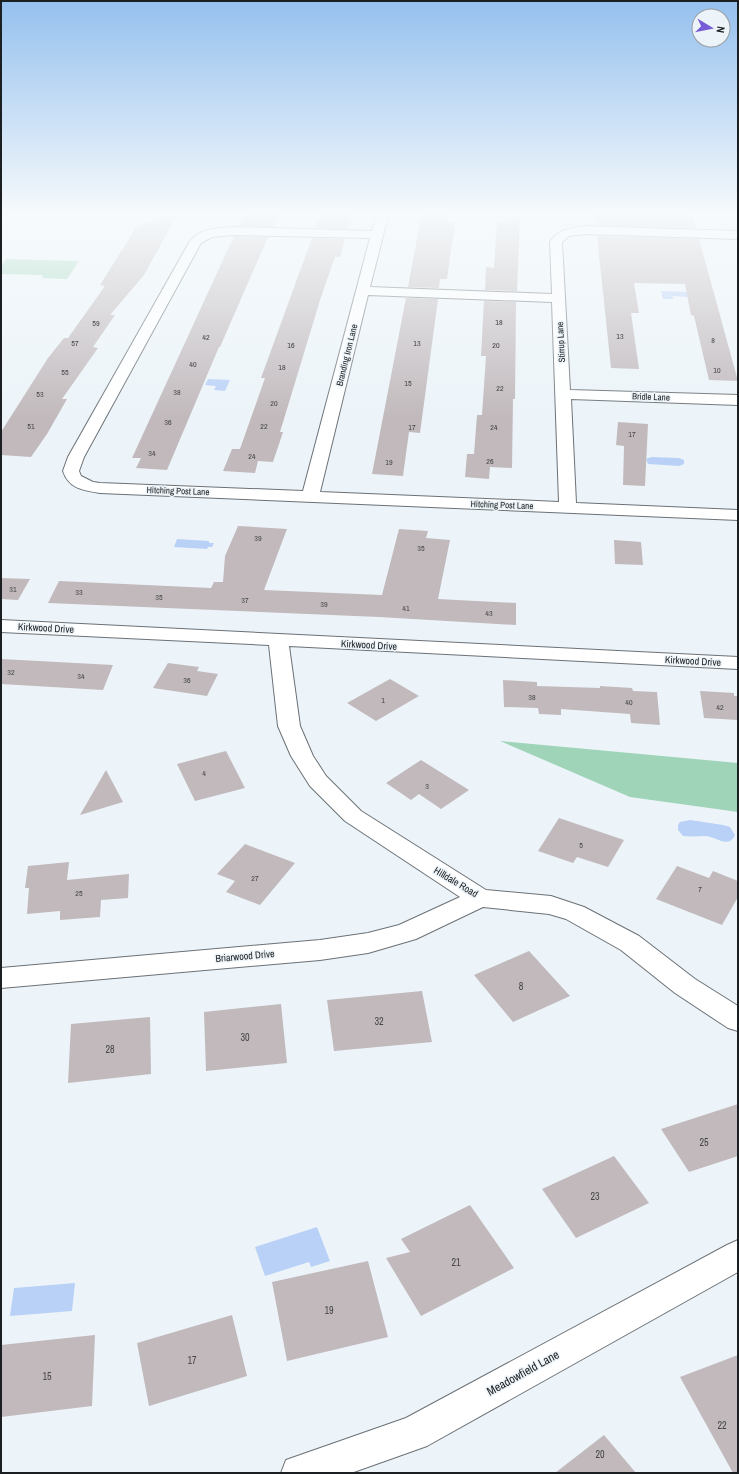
<svg xmlns="http://www.w3.org/2000/svg" width="739" height="1474" font-family="'Archivo Narrow',sans-serif">
<style>
.green{fill:#9fd4b9}
.water{fill:#b9d1f6}
.building{fill:#c1b9bc}
.lines{fill:none;stroke-linecap:round;stroke-linejoin:round}
.minor-casing{stroke:#6b7176;stroke-width:2}
.minor{fill:#fff;fill-rule:evenodd}
.labels{text-anchor:middle;dominant-baseline:central;stroke-width:3;stroke-linejoin:round;paint-order:stroke}
.number-label{font-size:8px;fill:#454648}
.far-street-label{font-size:9px;fill:#1c1f21;stroke:#ecf4f9}
.street-label{font-size:10px;fill:#1c1f21;stroke:#ecf4f9}
.near-number-label{font-size:10px;fill:#454648}
.near-street-label{font-size:12px;fill:#1c1f21;stroke:#ecf4f9}
</style>
<rect width="100%" height="100%" fill="#ecf4f9"/>
<path class="green" d="M6 259 79 261 67 279 42 278 43 275 1 274V266Z
M500 741 738 763V812L630 797Z"/>
<path class="water" d="M661 291 688 292 689 297 670 296 673 297V299H663Z
M208 379 230 380 225 391 214 390 216 386 205 385Z
M651 457 679 458 684 460V464L679 466 648 464 646 459Z
M177 539 209 541V543H214L212 547H208L207 549 174 547Z
M690 820 723 825 730 827 735 835C729 849 716 837 706 836 698 836 691 837 683 836L678 830V825L680 822Z
M317 1227 330 1261 311 1267 309 1262 265 1276 255 1247Z
M75 1283 72 1311 10 1316 14 1288Z"/>
<path class="building" d="M246 212H279L273 227 239 226Z
M321 212H354L348 229 315 228Z
M422 212H450L446 222 455 223 447 279H440L439 288 408 287Z
M594 212H667V214H692L696 228 596 225Z
M178 213 144 275 110 315H115L93 347 98 348 62 399H67L47 434 31 457 1 455V432L48 358 64 338H68L105 286 100 285 137 226Z
M520 216 517 291 485 290 486 267 494 268 497 223Z
M234 236 268 237 220 347H219L167 470 136 468 141 458H132Z
M597 236 699 239 738 381 709 380 694 316 691 315 685 284 634 283 639 313H631L639 369 611 368Z
M312 238 345 239 340 257H335L321 297 280 432H283L273 462 258 461 255 473 223 471 232 449H240L265 378H261Z
M406 298 438 299 420 433 409 432 403 476 372 474Z
M484 301 516 302 515 399H513L512 468 490 467 489 479 465 477 467 454H474L477 415H482L486 356H481Z
M618 422 648 424 645 486 623 485 624 446 616 445Z
M238 526 287 529 264 590 382 595 399 529 428 531 426 538 450 540 438 599 516 603V625L379 617 48 603 59 581 211 588 214 582H223L225 556Z
M614 540 641 542 643 565 615 564Z
M1 578 30 579 18 600 1 599Z
M1 659 113 665 103 690 1 684Z
M168 663 199 667 197 671 218 674 207 696 153 688Z
M390 679 419 696 376 721 347 703Z
M503 680 537 682V686L600 688V686L632 688 633 691 657 692 660 725 631 723 630 714 561 709V715L539 714 538 708 504 707Z
M700 691 734 693V696H738V720L704 718Z
M226 751 245 788 195 801 177 764Z
M421 760 469 790 441 809 419 794 411 800 386 783Z
M106 770 123 802 80 815Z
M559 818 624 840 608 867 577 857 573 863 538 851Z
M245 844 295 863 260 905 226 892 235 881 217 874Z
M69 862 67 880 129 874 128 898 101 900 100 917 60 920V911L27 914 29 888H25L28 866Z
M677 866 709 878 713 871 738 881V897L722 925 656 899Z
M529 951 570 996 513 1022 474 975Z
M422 991 432 1042 334 1051 327 1000Z
M281 1004 287 1063 206 1071 204 1012Z
M150 1017 151 1074 68 1083 71 1024Z
M738 1104V1156L689 1172 661 1129Z
M614 1156 649 1203 576 1238 542 1189Z
M470 1205 514 1268 421 1316 386 1258 410 1252 401 1239Z
M368 1261 388 1337 287 1361 272 1282Z
M232 1315 247 1376 149 1406 137 1343Z
M95 1335 92 1406 1 1417V1345Z
M738 1355V1473H733L680 1377Z
M604 1435 636 1473H555Z"/>
<g class="lines">
<defs>
<path id="minor" d="M377 212H389L370 287 552 294 550 242C558 229 571 228 585 226L738 231V239L585 234 569 236 562 242 570 390 738 395V405L571 399 576 503 738 510V520L100 493C83 490 69 489 63 471L68 457 190 241C200 228 219 228 234 227L372 231ZM234 235 370 238 303 491 100 483 93 482 81 476 79 471 84 457 201 243 212 237ZM368 295 552 302 559 502 320 492Z
M1 620 738 657V669L289 646 300 726 313 756 326 776 361 811 486 890 551 896 584 907 639 936 695 979 738 1006V1031L728 1028 675 993 621 950 566 919 549 914 483 907 416 939 368 953 320 960 1 988V968L320 940 368 933 399 925 460 897 345 821 310 786 291 756 278 726 269 645 1 632Z
M738 1240V1272L427 1446 351 1473H281L286 1460 406 1418 727 1245Z"/>
</defs>
<use href="#minor" class="minor-casing"/>
<use href="#minor" class="minor"/>
</g>
<linearGradient id="sky" x2="0" y2="1"><stop stop-color="#95c0ee"/><stop offset="0.51" stop-color="#f6fafc"/><stop offset="1" stop-color="#f6fafc" stop-opacity="0"/></linearGradient>
<rect width="739" height="419" fill="url(#sky)"/>
<g class="labels">
<g class="number-label">
<text x="499" y="322">18</text>
<text x="96" y="323">59</text>
<text x="620" y="336">13</text>
<text x="206" y="337">42</text>
<text x="713" y="340">8</text>
<text x="75" y="343">57</text>
<text x="417" y="343">13</text>
<text x="291" y="345">16</text>
<text x="496" y="345">20</text>
<text x="193" y="364">40</text>
<text x="282" y="367">18</text>
<text x="717" y="370">10</text>
<text x="65" y="372">55</text>
<text x="408" y="383">15</text>
<text x="500" y="388">22</text>
<text x="177" y="392">38</text>
<text x="40" y="394">53</text>
<text x="274" y="403">20</text>
<text x="168" y="422">36</text>
<text x="31" y="426">51</text>
<text x="264" y="426">22</text>
<text x="412" y="427">17</text>
<text x="494" y="427">24</text>
<text x="632" y="434">17</text>
<text x="152" y="453">34</text>
<text x="252" y="456">24</text>
<text x="490" y="461">26</text>
<text x="389" y="462">19</text>
<text x="258" y="538">39</text>
<text x="421" y="548">35</text>
<text x="13" y="589">31</text>
<text x="79" y="592">33</text>
<text x="159" y="597">35</text>
<text x="245" y="600">37</text>
<text x="324" y="604">39</text>
<text x="406" y="608">41</text>
<text x="489" y="613">43</text>
<text x="11" y="672">32</text>
<text x="81" y="676">34</text>
<text x="187" y="680">36</text>
<text x="532" y="697">38</text>
<text x="383" y="700">1</text>
<text x="629" y="702">40</text>
<text x="720" y="707">42</text>
<text x="204" y="773">4</text>
<text x="427" y="786">3</text>
<text x="581" y="845">5</text>
<text x="255" y="878">27</text>
<text x="700" y="889">7</text>
<text x="79" y="893">25</text>
</g>
<g class="far-street-label">
<text transform="translate(561 342) rotate(-93)">Stirrup Lane</text>
<text transform="translate(347 355) rotate(-76)">Branding Iron Lane</text>
<text transform="translate(651 397) rotate(2)">Bridle Lane</text>
<text transform="translate(178 491) rotate(2)">Hitching Post Lane</text>
<text transform="translate(502 505) rotate(2)">Hitching Post Lane</text>
</g>
<g class="street-label">
<text transform="translate(46 628) rotate(3)">Kirkwood Drive</text>
<text transform="translate(369 645) rotate(3)">Kirkwood Drive</text>
<text transform="translate(693 661) rotate(3)">Kirkwood Drive</text>
<text transform="translate(456 882) rotate(31)">Hilldale Road</text>
<text transform="translate(245 956) rotate(-5)">Briarwood Drive</text>
</g>
<g class="near-number-label">
<text x="521" y="986">8</text>
<text x="379" y="1021">32</text>
<text x="245" y="1037">30</text>
<text x="110" y="1049">28</text>
<text x="704" y="1142">25</text>
<text x="595" y="1196">23</text>
<text x="456" y="1262">21</text>
<text x="329" y="1310">19</text>
<text x="192" y="1360">17</text>
<text x="47" y="1376">15</text>
<text x="722" y="1425">22</text>
<text x="600" y="1454">20</text>
</g>
<g class="near-street-label">
<text transform="translate(523 1373) rotate(-29)">Meadowfield Lane</text>
</g>
</g>
<rect width="739" height="1474" fill="none" stroke="#1c1f21" stroke-width="4"/>
<g transform="translate(711 28) rotate(100)"><circle r="19" fill="#ecf4f9" stroke="#999fa3"/>
<path d="M0-3L7 15L0 10L-7 15Z" fill="#785cd6"/>
<text y="-6" font-size="11" font-weight="bold" text-anchor="middle" fill="#1c1f21">N</text>
</g>
</svg>
